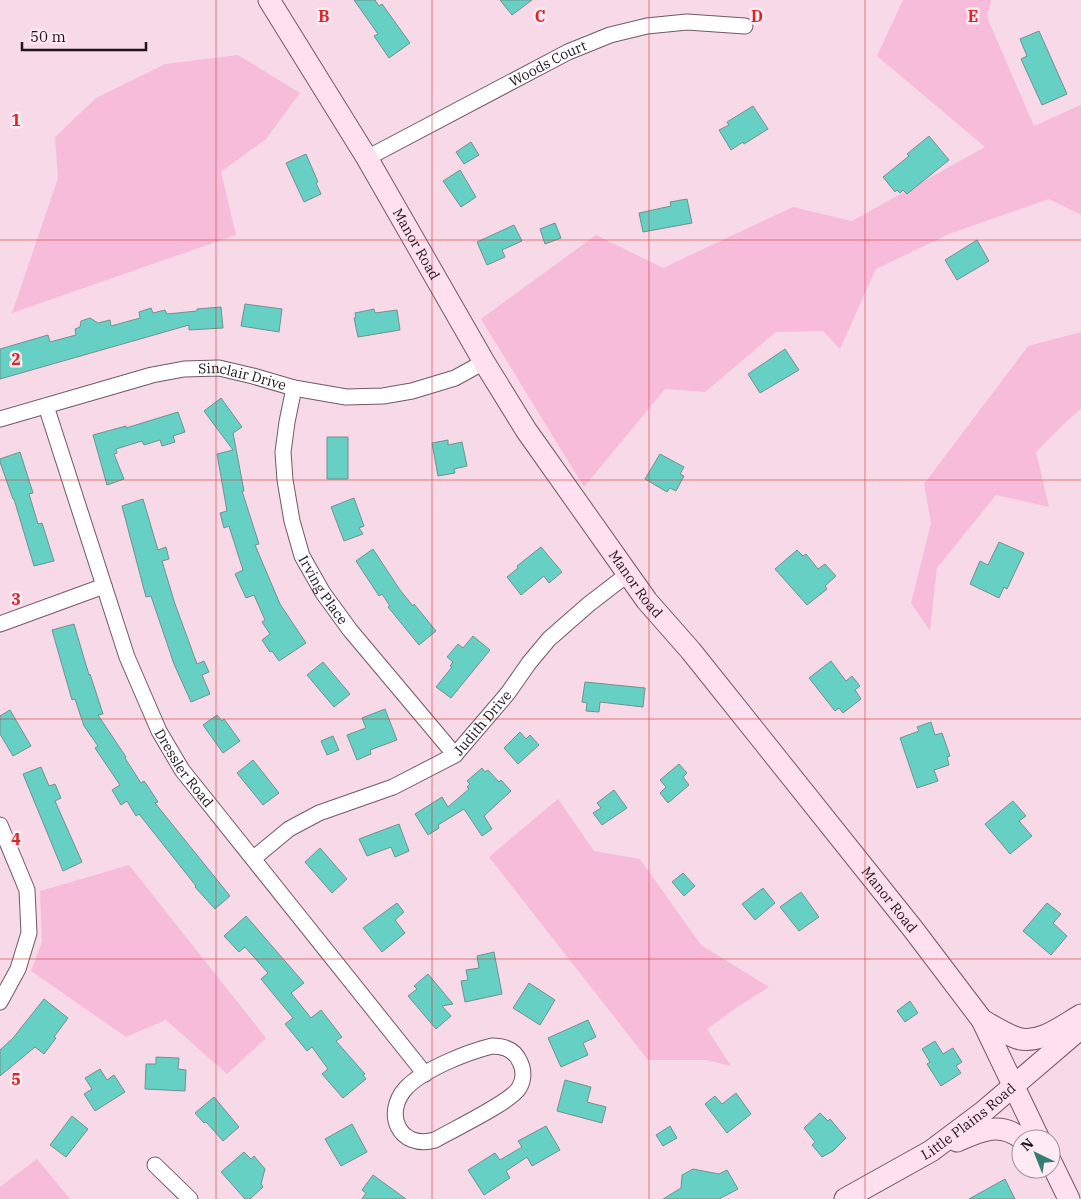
<svg xmlns="http://www.w3.org/2000/svg" width="1081" height="1199" font-family="'IBM Plex Serif',serif">
<style>
.green{fill:#f8bcdb}
.building{fill:#66d0c4;stroke:#70928d}
.lines{fill:none;stroke-linecap:round;stroke-linejoin:round}
.street-casing{stroke:#725865;stroke-width:17}
.secondary-casing{stroke:#725865;stroke-width:23}
.street{stroke:#fff;stroke-width:15}
.secondary{stroke:#ffe0f1;stroke-width:21}
.grid{fill:none;stroke:#d62828;stroke-width:1;stroke-opacity:0.55}
.labels{text-anchor:middle;dominant-baseline:central;stroke-width:5;stroke-linejoin:round;paint-order:stroke}
.street-label{font-size:14px;fill:#1f141a;stroke:#fdeaf3}
.grid-label{font-size:16px;text-anchor:middle;font-weight:bold;fill:#d62828;stroke:#fdeaf3;stroke-width:5;stroke-linejoin:round;paint-order:stroke}
</style>
<rect width="100%" height="100%" fill="#f7d9e8"/>
<path class="green" d="M903 0H991L987 17 1034 126 1081 105V215L1049 199 949 234 876 269 840 349 823 331 776 332 705 392 665 389 584 487 481 319 596 235 663 268 793 207 852 221 985 147 877 56Z
M238 55 300 93 266 139 221 172 236 235 12 313 58 178 55 137 96 98 165 64Z
M1081 332V409L1067 421 1036 452 1049 507 996 495 937 568 930 631 911 603 931 523 924 484 1028 346Z
M558 799 594 851 640 859 701 945 769 987 736 1008 707 1029 731 1066 706 1060H648L489 857Z
M129 865 266 1038 227 1074 166 1020 126 1037 31 971 42 941 40 891Z
M37 1159 70 1199H0V1187Z"/>
<path class="building" d="M354 0H375L379 6 382 4 410 43 389 58 374 36 378 34Z
M500 0H532L512 15Z
M1039 31 1067 94 1042 105 1021 59 1027 56 1020 39Z
M753 106 768 129 744 144 743 142 731 150 719 130 729 125 727 122Z
M929 136 949 160 907 194 903 190 900 193 897 190 895 192 883 177 909 156 907 154Z
M471 142 479 155 464 164 456 152Z
M306 154 318 182 316 183 321 194 304 202 286 163Z
M460 170 476 197 461 207 443 181Z
M687 199 692 223 643 232 639 213 671 206 670 202Z
M555 223 561 238 545 244 540 229Z
M514 225 522 241 502 250 505 257 487 265 477 242Z
M977 240 989 261 957 280 945 260Z
M245 304 282 309 279 332 241 326Z
M221 307 223 328 189 330V325L0 379V349L48 335 50 342 76 335 75 329 80 327 81 321 90 318 98 323 110 320 111 326 140 318 139 312 151 308 153 313 165 310 167 314 197 311V309Z
M374 309 375 313 397 310 400 330 358 337 354 318 356 317 355 313Z
M785 349 799 370 760 393 748 374Z
M221 398 242 427 233 433 244 491H242L259 544 255 545 280 604 306 643 279 661 272 651 270 652 262 640 270 634 262 622 265 620 254 595 246 598 235 574 243 570 229 526 224 528 220 513 227 511 217 454 233 450 204 411Z
M178 412 185 432 173 436 175 442 162 446 160 440 144 445 142 441 116 449 117 453 114 454 124 479 107 485 93 435 126 426V428Z
M327 437H348V479H327Z
M448 440V445L462 442 467 466 454 469 455 473 438 476 432 443Z
M20 452 33 493 29 494 38 524 42 523 54 561 34 566 14 499H13L0 462V459Z
M660 454 684 467 680 474 684 476 676 491 670 488 667 492 645 479Z
M354 498 364 526 359 528 363 534 344 541 331 507Z
M143 499 158 550 166 547 169 559 162 561 175 604 197 664 204 661 209 672 202 675 210 694 191 702 174 664 151 596 146 597 122 506Z
M999 542 1024 553 1007 589 1004 587 999 598 970 584 980 561 988 565Z
M541 547 562 572 549 583 544 576 521 595 507 577 518 568 517 566Z
M373 549 400 590 413 606 414 604 436 631 419 645 388 607 390 606 382 594 379 596 356 561Z
M797 550 803 556 806 554 818 569 825 564 836 576 825 586 827 589 807 605 775 569Z
M74 624 89 675 90 674 103 714 98 715 126 757 125 758 141 783 144 781 147 785 158 802 155 803 230 896 215 909 195 887 196 886 139 814 136 816 127 801 121 805 112 790 120 785 95 748 98 746 84 726 75 699 72 700 52 630Z
M473 636 490 650 451 698 436 687 452 667 450 666 453 662 447 657 458 644 463 648Z
M831 661 846 681 852 676 860 686 855 690 861 699 843 713 839 708 835 711 809 678Z
M323 662 350 694 334 707 307 675Z
M585 682 645 688 643 707 600 702 599 712 586 711 587 703 582 702Z
M385 709 397 740 370 750 371 754 357 760 347 735 366 728 362 718Z
M10 710 31 746 13 756 0 734V716Z
M217 715 222 721 224 719 240 741 223 753 203 725Z
M931 722 935 735 942 733 950 756 947 757 949 765 934 770 938 781 917 788 900 738 919 731 917 727Z
M520 732 526 739 530 735 539 745 518 764 504 748Z
M333 736 339 750 327 755 321 741Z
M253 760 279 793 263 805 237 773Z
M679 764 687 773 683 777 689 785 668 803 660 793 666 787 660 780Z
M41 767 49 786 55 784 61 798 55 801 82 862 63 871 23 774Z
M482 768 485 772 488 770 499 782 501 780 511 791 484 816 492 829 482 836 464 809 438 825 439 828 428 835 415 814 442 797 448 807 469 789 467 787 470 784 467 781Z
M614 790 627 808 602 825 593 813 601 808 597 803Z
M1013 801 1026 816 1019 821 1032 836 1010 854 985 824Z
M399 824 409 851 395 857 391 847 367 856 359 839Z
M320 848 347 879 332 893 305 862Z
M683 873 695 886 684 896 672 882Z
M763 888 775 903 755 920 742 904Z
M801 892 819 917 799 931 780 907Z
M397 903 404 912 395 920 405 933 382 952 363 928Z
M1047 903 1061 914 1053 923 1067 936 1051 955 1023 931Z
M246 916 304 983 291 993 311 1018 321 1010 342 1037 336 1041 365 1074 363 1075 366 1079 343 1098 322 1074 328 1069 312 1047 307 1051 285 1024 293 1018 261 979 268 973 245 947 239 952 224 936Z
M494 952 502 994 465 1002 461 981 468 980 466 970 479 968 477 956Z
M428 974 453 1004 442 1006 451 1016 436 1029 408 996 417 989 414 986Z
M529 983 555 1000 540 1025 513 1008Z
M44 999 68 1018 54 1037 56 1038 44 1054 35 1047 0 1076V1050L13 1038Z
M910 1001 918 1013 905 1022 897 1011Z
M588 1020 596 1037 583 1043 588 1055 561 1067 548 1038Z
M935 1041 943 1054 953 1048 962 1062 956 1066 961 1073 941 1086 927 1064 930 1062 922 1049Z
M156 1057 179 1058 178 1069 186 1070 185 1091 145 1089 146 1064H156Z
M100 1069 107 1080 114 1075 125 1092 95 1111 84 1094 92 1089 85 1078Z
M565 1080 591 1087 587 1102 606 1107 602 1123 557 1111Z
M736 1093 751 1114 727 1133 705 1104 715 1096 722 1104Z
M214 1097 239 1127 223 1141 206 1122 204 1123 195 1113Z
M820 1113 828 1121 830 1119 846 1138 833 1151 822 1157 812 1145 815 1142 804 1128Z
M72 1116 88 1129 66 1157 50 1145Z
M352 1124 367 1152 341 1166 325 1139Z
M546 1126 560 1150 532 1166 527 1157 506 1171 510 1178 484 1195 468 1170 495 1153 500 1160 522 1147 518 1141Z
M670 1126 677 1138 663 1146 656 1135Z
M244 1152 251 1159 254 1156 265 1169 261 1184 263 1187 250 1199H245L221 1172Z
M693 1169 719 1174 727 1170 738 1189 719 1199H663L681 1188 682 1175Z
M373 1175 406 1199H362L366 1193 362 1190Z
M1005 1179 1015 1199H969Z"/>
<g class="lines">
<defs>
<g id="street">
<path id="s1" d="M367 158 568 52 610 35 647 26 687 22 745 26"/>
<path id="s2" d="M294 388 287 422 283 452 285 480 292 521 302 556 323 593 350 630 455 755"/>
<path id="s3" d="M46 406 127 657 159 731 182 770 425 1074"/>
<path id="s4" d="M0 419 152 375 184 369 219 368 253 376 294 388 346 397 383 396 412 391 455 378 484 362"/>
<path d="M0 624 104 586"/>
<path d="M0 825 27 890 29 933 18 969 0 1002"/>
<path id="s5" d="M254 858 289 829 319 813 393 787 455 755 508 693 529 663 549 639 589 604 628 574"/>
<path d="M492 1046C504 1046 515 1050 520 1062 524 1070 524 1080 519 1088 511 1102 452 1130 435 1140 399 1150 383 1113 406 1088 424 1069 468 1052 492 1046Z"/>
<path d="M155 1165 190 1199"/>
</g>
<g id="secondary">
<path id="s6" d="M269 0 367 158 484 362 526 430 647 601 691 651 913 929 982 1020 1039 1139"/>
<path d="M982 1020C993 1026 1005 1034 1017 1038 1039 1045 1062 1026 1081 1015"/>
<path d="M957 1141C980 1131 1000 1121 1022 1139"/>
<path d="M1051 1162 1069 1199"/>
<path id="s7" d="M845 1199 931 1151 983 1112 1081 1028"/>
</g>
</defs>
<use href="#street" class="street-casing"/>
<use href="#secondary" class="secondary-casing"/>
<use href="#street" class="street"/>
<use href="#secondary" class="secondary"/>
</g>
<path class="grid" d="M216 0V1199M432 0V1199M649 0V1199M865 0V1199M0 240H1081M0 480H1081M0 719H1081M0 959H1081"/>
<g class="labels">
<g class="street-label">
<text stroke="none"><textPath href="#s1" startOffset="204">Woods Court</textPath></text>
<text stroke="none"><textPath href="#s6" startOffset="285">Manor Road</textPath></text>
<text stroke="none"><textPath href="#s4" startOffset="250">Sinclair Drive</textPath></text>
<text stroke="none"><textPath href="#s6" startOffset="690">Manor Road</textPath></text>
<text stroke="none"><textPath href="#s2" startOffset="211">Irving Place</textPath></text>
<text stroke="none"><textPath href="#s5" startOffset="270">Judith Drive</textPath></text>
<text stroke="none"><textPath href="#s3" startOffset="389">Dressler Road</textPath></text>
<text stroke="none"><textPath href="#s6" startOffset="1095">Manor Road</textPath></text>
<text stroke="none"><textPath href="#s7" startOffset="146">Little Plains Road</textPath></text>
</g>
</g>
<g class="grid-label">
<text x="324" y="22">B</text>
<text x="540" y="22">C</text>
<text x="757" y="22">D</text>
<text x="973" y="22">E</text>
<text x="16" y="126">1</text>
<text x="16" y="365">2</text>
<text x="16" y="605">3</text>
<text x="16" y="845">4</text>
<text x="16" y="1085">5</text>
</g>
<g transform="translate(1036 1154) rotate(317)"><circle r="24" fill="#fdeaf3" stroke="#a4949c"/>
<path d="M0-4L9 19L0 12L-9 19Z" fill="#357c74"/>
<text y="-8" font-size="14" font-weight="bold" text-anchor="middle" fill="#1f141a">N</text>
</g>
<path d="M22 42v8h124v-8" fill="none" stroke="#1f141a" stroke-width="2.5"/>
<text x="30" y="42" font-size="15" fill="#1f141a" stroke="#fdeaf3" stroke-width="4" paint-order="stroke">50 m</text>
</svg>
